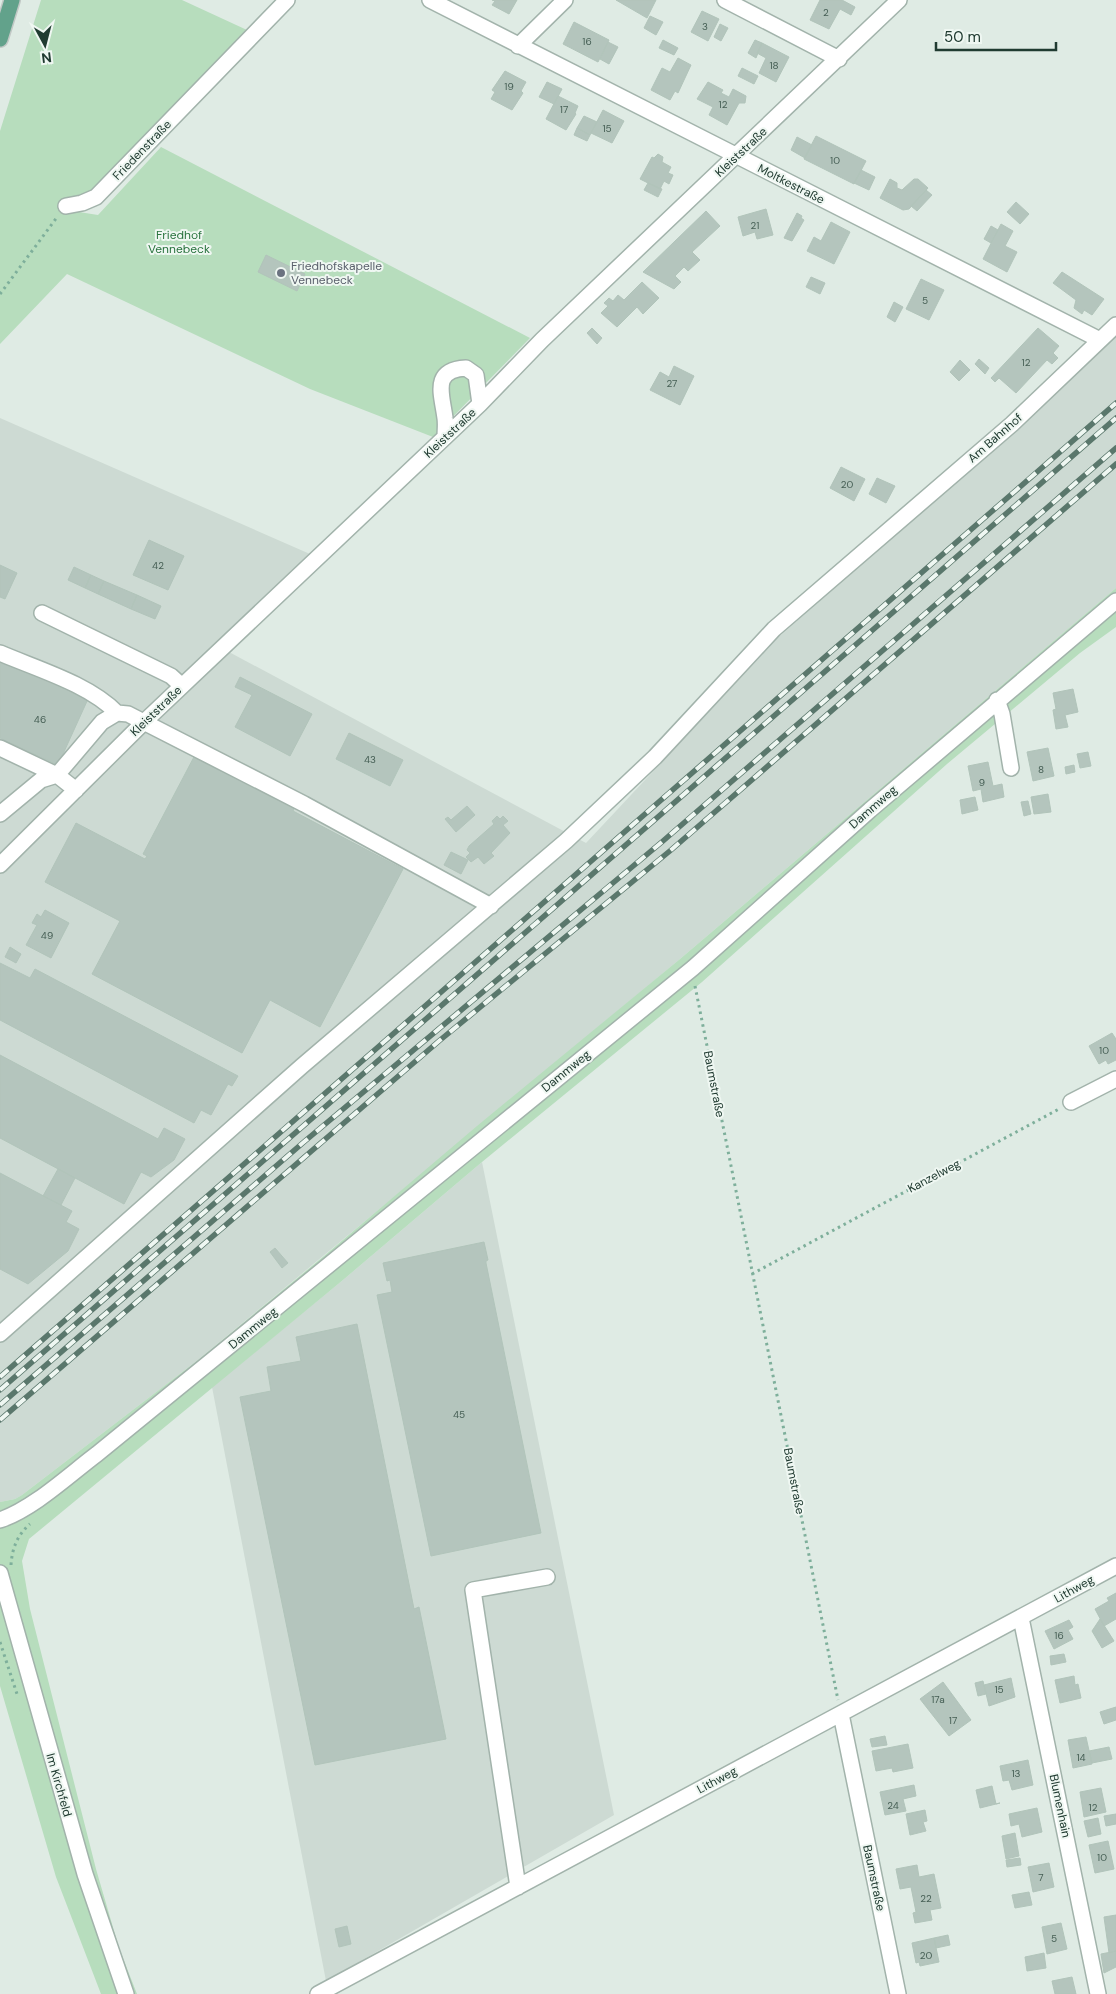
<svg xmlns="http://www.w3.org/2000/svg" width="1116" height="1994" font-family="'DM Sans',sans-serif">
<style>
.built{fill:#cddad3}
.green{fill:#b7ddbd}
.building{fill:#b4c5bd;stroke:#b1c4ba}
.lines{fill:none;stroke-linecap:round;stroke-linejoin:round}
.minor-casing{stroke:#a2b3ab;stroke-width:18}
.major-casing{stroke:#c1c8c5;stroke-width:18}
.path{stroke:#7eaf9b;stroke-width:3;stroke-dasharray:2.5 4;stroke-linecap:butt}
.minor{stroke:#fff;stroke-width:15}
.major{stroke:#62a28b;stroke-width:15}
.rail-casing{stroke:#5a776c;stroke-width:5.5}
.rail{stroke:#eff7f2;stroke-width:4;stroke-dasharray:11;stroke-linecap:butt}
.worship-dot{fill:#6b7280;stroke:#eff7f2;stroke-width:2}
.labels{text-anchor:middle;dominant-baseline:central;stroke-width:4;stroke-linejoin:round;paint-order:stroke}
.number-label{font-size:10px;fill:#455e54}
.street-label{font-size:12px;fill:#203b31;stroke:#eff7f2}
.park-label{font-size:12px;fill:#29733e;stroke:#eff7f2}
.worship-label{font-size:12px;fill:#5b616d;stroke:#eff7f2;text-anchor:start}
</style>
<rect width="100%" height="100%" fill="#dfebe4"/>
<path class="built" d="M1116 334V588L680 959 198 1360 22 1495 15 1499 0 1502V418L310 554 216 645 586 843 779 637Z
M482 1162 614 1815 326 1981 212 1387 343 1280Z"/>
<path class="green" d="M41 0H182L247 30 79 212 98 215 161 147 530 338 433 437 310 389 67 274 0 344V131Z
M1116 588V627L1080 653 947 764 702 982 482 1162 343 1280 29 1539 22 1561 30 1609 96 1869 119 1948 137 1994H101L56 1877 0 1686V1502L15 1499 22 1495 198 1360 324 1256 477 1126 680 959Z"/>
<path class="building" d="M492 0H517L509 14 492 5 495 1Z
M616 0H656L647 18Z
M820 0H842L855 7 851 15 840 9 829 29 810 20Z
M702 11 719 19 708 41 691 32Z
M650 16 663 22 656 35 644 28Z
M574 22 609 40 598 62 563 44Z
M720 24 728 28 721 41 714 37Z
M663 40 678 48 674 55 659 48Z
M755 40 762 43 756 58 748 53Z
M608 42 618 47 609 64 600 59Z
M762 43 789 57 776 82 759 73 766 58 757 53Z
M678 58 691 65 678 93 675 91 670 100 651 90 662 68 670 72Z
M742 68 758 76 754 84 738 76Z
M505 71 526 82 521 91 523 93 512 110 491 99 495 92 492 90Z
M547 82 562 89 554 104 539 97Z
M708 82 723 90 721 93 729 97 733 89 746 96 745 103H739L727 125 709 115 713 107 697 99Z
M558 96 578 106 575 113 576 114 566 130 546 119Z
M603 110 624 121 612 143 591 133Z
M584 116 597 122 590 135 577 128Z
M577 128 590 135 587 141 574 135Z
M816 136 866 161 854 184 804 159Z
M797 137 812 145 805 158 791 150Z
M658 154 663 157 662 162 671 167 668 173 673 175 669 184 664 181 660 189 640 179 652 157 654 158Z
M861 170 875 177 869 190 854 183Z
M890 179 897 183V188L902 190 914 179H918L928 188 909 209 903 210 880 198Z
M648 183 662 189 658 197 644 190Z
M926 190 932 195 917 211 911 206Z
M1016 202 1029 214 1020 224 1007 212Z
M766 209 773 235 757 239 755 232 743 236 738 217Z
M706 211 720 226 692 252 700 260 688 271 684 267 675 276 681 282 674 289 643 272Z
M797 213 802 216 801 218 804 220 792 241 784 238Z
M831 222 850 232 834 264 807 251 814 237 821 241Z
M1001 224 1013 231 1005 246 1017 252 1007 272 983 259Z
M991 226 998 230 991 243 984 239Z
M266 255 305 274 297 291 258 272Z
M1062 272 1104 299 1092 315 1084 310 1082 314 1074 308 1076 300 1053 283Z
M811 277 825 283 820 294 806 287Z
M921 279 944 290 929 320 906 309Z
M642 282 659 298 643 314 637 307 617 327 601 313 608 306 604 303 609 298 613 301 618 295 624 300Z
M894 302 903 307 895 322 887 317Z
M592 328 602 338 597 344 587 333Z
M1038 328 1059 346 1053 353 1058 358 1052 364 1047 360 1016 393 999 378 995 382 991 378Z
M979 359 989 368 985 374 975 364Z
M960 360 970 370 959 381 950 372Z
M674 366 694 376 680 405 650 390 660 372 669 377Z
M841 467 865 479 854 501 830 488Z
M877 478 895 486 886 503 869 494Z
M149 540 184 556 168 590 133 575Z
M0 565 17 573 5 599 0 597Z
M74 567 91 575 85 588 68 580Z
M91 575 104 581 98 594 85 588Z
M104 581 137 595 131 609 98 594Z
M137 595 161 606 155 619 131 609Z
M0 659 88 699 58 765 0 738Z
M240 677 312 714 290 756 235 727 252 695 235 687Z
M1073 689 1078 712 1065 715 1068 727 1056 729 1053 710 1056 709 1053 693Z
M349 733 403 760 390 786 336 759Z
M1048 748 1054 776 1033 781 1027 752Z
M1088 752 1091 766 1080 768 1077 754Z
M195 755 295 807 293 811 403 869 320 1027 270 1000 242 1053 92 974 120 921 45 882 76 823 145 859 147 856 143 854Z
M988 762 993 786 1002 784 1004 797 983 802 981 789 973 791 968 766Z
M1074 765 1075 772 1066 774 1065 767Z
M1048 794 1051 812 1034 814 1031 797Z
M975 797 978 810 962 814 960 800Z
M1028 801 1031 814 1024 816 1021 802Z
M467 806 475 815 456 832 445 819 448 817 451 820Z
M497 816 500 819 503 816 508 821 503 825 510 833 491 853 494 856 484 864 478 857 471 862 466 857 470 853 467 850 469 846 494 824 492 821Z
M451 852 468 860 461 874 444 865Z
M45 910 69 923 51 958 26 945 37 925 32 923 37 914 41 917Z
M10 947 21 954 16 963 5 957Z
M0 963 30 978 35 969 238 1076 232 1086 228 1084 211 1115 201 1110 194 1123 0 1020Z
M1112 1033 1116 1039V1060L1108 1064 1106 1060 1099 1064 1089 1046Z
M0 1055 158 1139 164 1128 185 1139 174 1160 151 1177 141 1172 124 1204 0 1138Z
M58 1169 75 1178 61 1205 43 1196Z
M0 1173 72 1211 66 1222 79 1229 68 1251 28 1284 0 1269Z
M484 1242 488 1260 486 1261V1263L541 1533 431 1556 377 1295 392 1292 390 1280 387 1281 383 1263Z
M275 1248 288 1263 282 1268 270 1252Z
M357 1324 414 1609 419 1607 446 1739 315 1765 240 1397 271 1391 267 1367 301 1361 296 1337Z
M1116 1593V1619L1104 1626 1095 1609 1109 1601 1107 1598Z
M1100 1619 1114 1641 1102 1648 1092 1631Z
M1069 1620 1073 1627 1068 1630 1073 1639 1054 1649 1045 1631Z
M1064 1654 1066 1662 1051 1665 1050 1656Z
M1074 1676 1075 1685 1078 1684 1081 1698 1060 1703 1055 1680Z
M1011 1678 1015 1697 989 1706 984 1685Z
M983 1681 986 1694 978 1696 975 1683Z
M943 1682 971 1720 949 1736 920 1699Z
M1116 1707V1720L1104 1724 1100 1712Z
M885 1736 887 1745 872 1747 870 1739Z
M1086 1737 1092 1764 1073 1768 1068 1740Z
M908 1744 913 1768 893 1772 892 1768 876 1771 872 1751Z
M1109 1747 1112 1759 1092 1763 1089 1751Z
M1028 1760 1033 1785 1012 1790 1009 1780 1003 1781 1000 1766Z
M914 1785 916 1796 903 1799 906 1811 885 1815 880 1792Z
M992 1786 996 1804 1000 1803 980 1808 976 1790Z
M1101 1788 1106 1812 1084 1817 1080 1792Z
M1037 1808 1042 1832 1022 1837 1019 1824 1011 1826 1009 1814Z
M925 1810 927 1821 923 1822 926 1831 910 1835 906 1814Z
M1116 1814V1824L1106 1826 1104 1816Z
M1098 1818 1101 1834 1088 1837 1084 1821Z
M1015 1833 1019 1856 1006 1859 1002 1836Z
M1108 1841 1114 1869 1095 1873 1089 1845Z
M1020 1858 1021 1865 1007 1867 1006 1860Z
M1049 1863 1054 1887 1033 1892 1028 1867Z
M917 1865 919 1877 934 1874 941 1908 930 1910 932 1920 915 1923 913 1913 916 1912 911 1887 900 1889 896 1869Z
M1029 1892 1032 1905 1015 1908 1012 1895Z
M1116 1915V1951L1109 1953 1104 1917Z
M1061 1923 1067 1949 1047 1954 1042 1927Z
M347 1926 351 1944 339 1947 335 1929Z
M948 1935 950 1945 936 1948 934 1938Z
M934 1938 939 1962 920 1966 919 1962 916 1963 912 1943Z
M1116 1951V1967L1104 1973 1101 1954Z
M1044 1953 1046 1968 1027 1971 1025 1957Z
M1072 1977 1076 1994H1055L1052 1981Z"/>
<g class="lines">
<defs>
<path id="minor" d="M430 0 1100 340
M725 0 839 59
M518 46 565 0
M66 206 82 203 96 197 287 0
M445 437C445 431 446 424 445 418 442 394 431 370 466 368L476 375 480 404
M42 613 171 676 182 686
M0 653C37 669 89 684 117 713
M997 700 1002 714 1011 768
M0 748 57 775 102 722 117 713 128 714 304 804 491 906
M0 814 41 780 57 775 76 790
M0 865 144 722 480 404 542 340 899 0
M1071 1102 1116 1079
M0 1334 302 1066 566 841 655 757 774 629 1012 424 1116 325
M0 1520C33 1509 69 1475 97 1454L693 968 870 810 1116 601
M0 1573 85 1874 126 1994
M1021 1618 1098 1994
M841 1714 898 1994
M518 1887 473 1590 547 1577
M318 1994 1116 1566"/>
<path id="major" d="M0 39 12 0"/>
</defs>
<use href="#minor" class="minor-casing"/>
<use href="#major" class="major-casing"/>
<path class="path" d="M0 294 58 216
M695 986 838 1700
M752 1274 1059 1109
M11 1565C12 1549 17 1535 30 1524
M0 1642 17 1694"/>
<use href="#minor" class="minor"/>
<use href="#major" class="major"/>
<defs>
<path id="rail" d="M0 1377 1116 403
M0 1390 1116 418
M0 1405 305 1141 663 841 1116 448
M0 1420 439 1041 671 850 1116 464"/>
</defs>
<use href="#rail" class="rail-casing"/>
<use href="#rail" class="rail"/>
</g>
<circle class="worship-dot" cx="281" cy="273" r="5"/>
<g class="labels">
<g class="number-label">
<text x="826" y="12">2</text>
<text x="705" y="26">3</text>
<text x="587" y="41">16</text>
<text x="774" y="65">18</text>
<text x="509" y="86">19</text>
<text x="723" y="104">12</text>
<text x="564" y="109">17</text>
<text x="607" y="128">15</text>
<text x="835" y="160">10</text>
<text x="755" y="225">21</text>
<text x="925" y="300">5</text>
<text x="1026" y="362">12</text>
<text x="672" y="383">27</text>
<text x="847" y="484">20</text>
<text x="158" y="565">42</text>
<text x="40" y="719">46</text>
<text x="370" y="759">43</text>
<text x="1041" y="769">8</text>
<text x="982" y="782">9</text>
<text x="47" y="935">49</text>
<text x="1104" y="1050">10</text>
<text x="459" y="1414">45</text>
<text x="1059" y="1635">16</text>
<text x="999" y="1689">15</text>
<text x="938" y="1699">17a</text>
<text x="953" y="1720">17</text>
<text x="1081" y="1757">14</text>
<text x="1016" y="1773">13</text>
<text x="893" y="1805">24</text>
<text x="1093" y="1807">12</text>
<text x="1102" y="1857">10</text>
<text x="1041" y="1877">7</text>
<text x="926" y="1898">22</text>
<text x="1054" y="1938">5</text>
<text x="926" y="1955">20</text>
</g>
<g class="street-label">
<text transform="translate(142 150) rotate(-46)">Friedenstraße</text>
<text transform="translate(741 152) rotate(-43)">Kleiststraße</text>
<text transform="translate(791 184) rotate(27)">Moltkestraße</text>
<text transform="translate(450 433) rotate(-43)">Kleiststraße</text>
<text transform="translate(995 438) rotate(-41)">Am Bahnhof</text>
<text transform="translate(156 711) rotate(-44)">Kleiststraße</text>
<text transform="translate(873 807) rotate(-41)">Dammweg</text>
<text transform="translate(566 1071) rotate(-39)">Dammweg</text>
<text transform="translate(714 1084) rotate(79)">Baumstraße</text>
<text transform="translate(934 1176) rotate(-28)">Kanzelweg</text>
<text transform="translate(253 1328) rotate(-39)">Dammweg</text>
<text transform="translate(794 1481) rotate(79)">Baumstraße</text>
<text transform="translate(1074 1589) rotate(-29)">Lithweg</text>
<text transform="translate(717 1780) rotate(-28)">Lithweg</text>
<text transform="translate(59 1785) rotate(74)">Im Kirchfeld</text>
<text transform="translate(1060 1806) rotate(78)">Blumenhain</text>
<text transform="translate(874 1878) rotate(78)">Baumstraße</text>
</g>
<g class="park-label">
<text x="179" y="235">Friedhof<tspan x="179" dy="14">Vennebeck</tspan></text>
</g>
<g class="worship-label">
<text x="291" y="266">Friedhofskapelle<tspan x="291" dy="14">Vennebeck</tspan></text>
</g>
</g>
<g transform="translate(45 45) rotate(173)" stroke="#eff7f2" stroke-width="4" paint-order="stroke">
<path d="M0-4L9 19L0 12L-9 19Z" fill="#203b31"/>
<text y="-8" font-size="14" font-weight="bold" text-anchor="middle" fill="#203b31">N</text>
</g>
<path d="M936 42v8h120v-8" fill="none" stroke="#203b31" stroke-width="2.5"/>
<text x="944" y="42" font-size="15" fill="#203b31" stroke="#eff7f2" stroke-width="4" paint-order="stroke">50 m</text>
</svg>
